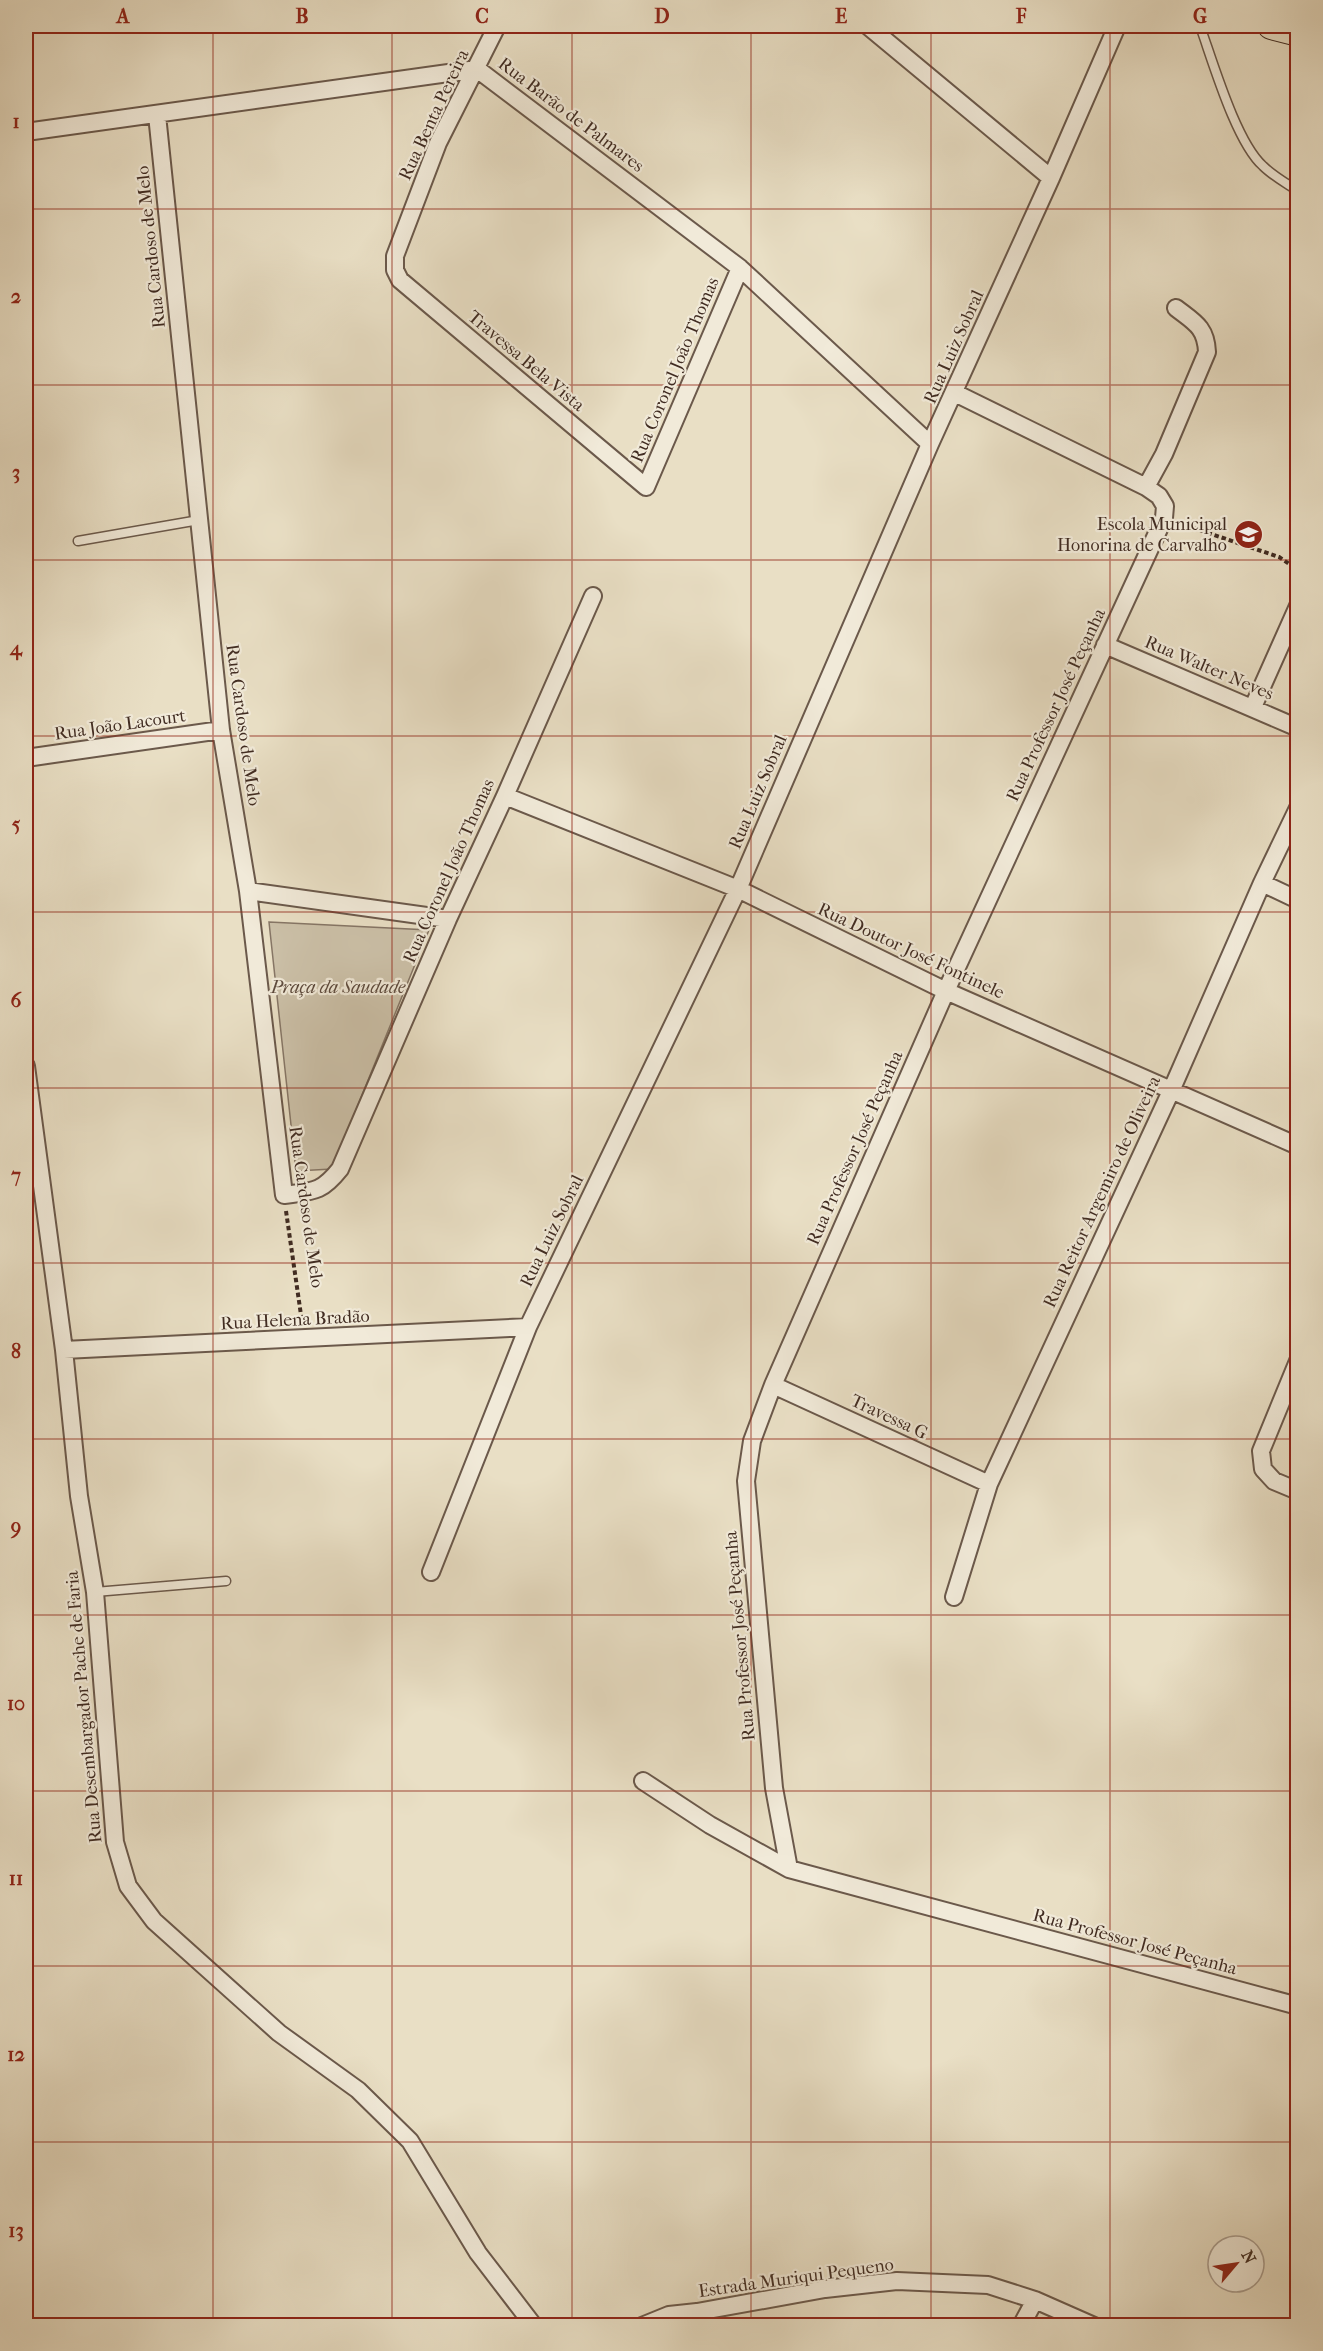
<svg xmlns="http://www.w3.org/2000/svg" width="1323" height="2351" font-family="'IM FELL French Canon',serif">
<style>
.green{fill:#ccc1a9;stroke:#867666;stroke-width:1.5}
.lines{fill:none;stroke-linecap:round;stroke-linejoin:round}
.service-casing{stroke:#6b594b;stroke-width:11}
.minor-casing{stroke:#6b594b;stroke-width:20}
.primary-casing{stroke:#412c22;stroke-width:28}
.path{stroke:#412c22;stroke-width:4;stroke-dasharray:4.5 3;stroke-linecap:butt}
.service{stroke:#f1ead9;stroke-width:8}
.minor{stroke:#f1ead9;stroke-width:16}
.primary{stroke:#e9dfc5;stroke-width:26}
.grid{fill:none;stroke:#8f2418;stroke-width:1.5;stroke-opacity:0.55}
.labels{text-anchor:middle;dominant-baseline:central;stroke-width:4.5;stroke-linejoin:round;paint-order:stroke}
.street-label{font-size:18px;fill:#412c22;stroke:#f1ead9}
.poi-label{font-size:18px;fill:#412c22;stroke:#f1ead9;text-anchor:end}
.park-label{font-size:18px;font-style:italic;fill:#5d4a3d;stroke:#f1ead9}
.neatline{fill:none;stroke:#8f2418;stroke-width:2}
.grid-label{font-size:20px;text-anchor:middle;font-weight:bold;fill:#8f2418}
</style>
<rect width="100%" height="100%" fill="#e9dfc5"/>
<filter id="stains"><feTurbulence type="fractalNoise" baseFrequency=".00333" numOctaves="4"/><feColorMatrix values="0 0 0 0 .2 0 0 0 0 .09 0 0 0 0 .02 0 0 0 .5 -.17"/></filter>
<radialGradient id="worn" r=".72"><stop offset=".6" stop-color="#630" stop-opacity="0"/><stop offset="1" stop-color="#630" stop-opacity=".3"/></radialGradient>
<path class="green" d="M269 922 429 930 332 1169 296 1171Z"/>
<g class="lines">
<defs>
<path id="service" d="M1200 26C1213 62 1236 142 1263 166 1273 176 1286 183 1298 191
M78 541 199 520
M95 1592 226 1581"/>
<path id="minor" d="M497 26 438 143 395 256V270L400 280 646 487 740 268
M868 26 1051 178
M157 115 221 730 248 891 284 1195C313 1191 321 1193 340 1169L448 919 505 796 593 596
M26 132 477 69 740 268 930 444
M1146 487 1164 454 1207 352C1206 327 1194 322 1176 308
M1105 645 1298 728
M1253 707 1298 606
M26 758 221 730
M505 796 738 889 946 991 1298 1146
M1262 883 1298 900
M248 891 448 919
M26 1066 64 1350 79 1496 95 1592 115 1842 128 1886 154 1921 279 2033 358 2090 410 2141 478 2253 534 2326
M64 1350 528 1327
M1298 1361 1261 1451 1263 1469 1274 1481 1298 1491
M773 1385 989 1484
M431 1572 528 1327 738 889 930 444 1051 178 1117 26
M954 1597 989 1484 1171 1091 1262 883 1298 808
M643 1781 710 1825 789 1869 1298 2006
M789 1869 774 1788 746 1481 752 1441 773 1385 946 991 1164 518 1165 506 1159 496 1146 487 955 393
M642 2326 669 2315 697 2312 825 2289 897 2281 988 2285 1035 2300 1094 2326
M1021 2326 1035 2300"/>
<path id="primary" d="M1271 26 1298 33"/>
</defs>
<use href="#service" class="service-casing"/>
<use href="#minor" class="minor-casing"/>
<use href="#primary" class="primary-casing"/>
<path class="path" d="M1179 523 1279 557 1298 570
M286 1211 302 1322"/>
<use href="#service" class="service"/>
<use href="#minor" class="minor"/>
<use href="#primary" class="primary"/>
</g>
<path class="grid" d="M213 26V2326M392 26V2326M572 26V2326M751 26V2326M931 26V2326M1110 26V2326M26 209H1298M26 385H1298M26 560H1298M26 736H1298M26 912H1298M26 1088H1298M26 1263H1298M26 1439H1298M26 1615H1298M26 1791H1298M26 1966H1298M26 2142H1298"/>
<defs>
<symbol id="school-disc" viewBox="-11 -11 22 22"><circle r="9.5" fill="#8f2418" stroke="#f1ead9"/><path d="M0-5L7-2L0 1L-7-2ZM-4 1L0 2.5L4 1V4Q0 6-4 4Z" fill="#fff"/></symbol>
</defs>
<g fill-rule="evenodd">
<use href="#school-disc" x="1232" y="518" width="33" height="33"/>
</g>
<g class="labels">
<g class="street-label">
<text transform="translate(434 115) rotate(-65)">Rua Benta Pereira</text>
<text transform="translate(571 115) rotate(37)">Rua Barão de Palmares</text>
<text transform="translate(151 247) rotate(-96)">Rua Cardoso de Melo</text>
<text transform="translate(954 347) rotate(-66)">Rua Luiz Sobral</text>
<text transform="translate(526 361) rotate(40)">Travessa Bela Vista</text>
<text transform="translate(675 370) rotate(-67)">Rua Coronel João Thomas</text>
<text transform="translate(1209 668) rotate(23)">Rua Walter Neves</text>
<text transform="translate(1056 705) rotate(-65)">Rua Professor José Peçanha</text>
<text transform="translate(120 725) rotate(-8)">Rua João Lacourt</text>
<text transform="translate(243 725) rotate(82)">Rua Cardoso de Melo</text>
<text transform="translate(758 792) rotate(-67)">Rua Luiz Sobral</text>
<text transform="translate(449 871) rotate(-66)">Rua Coronel João Thomas</text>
<text transform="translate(911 951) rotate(25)">Rua Doutor José Fontinele</text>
<text transform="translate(855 1148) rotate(-66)">Rua Professor José Peçanha</text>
<text transform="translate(1102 1192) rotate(-65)">Rua Reitor Argemiro de Oliveira</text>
<text transform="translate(306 1207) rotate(82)">Rua Cardoso de Melo</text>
<text transform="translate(552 1231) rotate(-64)">Rua Luiz Sobral</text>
<text transform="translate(295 1320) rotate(-3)">Rua Helena Bradão</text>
<text transform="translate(889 1417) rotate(25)">Travessa G</text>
<text transform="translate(740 1636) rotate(-95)">Rua Professor José Peçanha</text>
<text transform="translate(84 1707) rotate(-95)">Rua Desembargador Pache de Faria</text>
<text transform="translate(1135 1942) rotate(15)">Rua Professor José Peçanha</text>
<text transform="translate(796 2278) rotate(-8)">Estrada Muriqui Pequeno</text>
</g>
<g class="poi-label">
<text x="1227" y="524">Escola Municipal<tspan x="1227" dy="21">Honorina de Carvalho</tspan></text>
</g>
<g class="park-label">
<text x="338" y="987">Praça da Saudade</text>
</g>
</g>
<rect width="1323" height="2351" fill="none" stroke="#e9dfc5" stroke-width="66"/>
<g transform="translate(1236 2264) rotate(61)"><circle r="28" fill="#f1ead9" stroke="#ab9e90" stroke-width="1.5"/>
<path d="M0-4.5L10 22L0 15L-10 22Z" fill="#8f2418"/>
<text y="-9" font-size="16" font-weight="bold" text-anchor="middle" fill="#412c22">N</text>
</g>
<rect x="33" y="33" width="1257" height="2285" class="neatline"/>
<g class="grid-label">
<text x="123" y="23">A</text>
<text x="302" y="23">B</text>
<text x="482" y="23">C</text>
<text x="662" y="23">D</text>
<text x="841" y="23">E</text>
<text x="1021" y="23">F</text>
<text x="1200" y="23">G</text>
<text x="16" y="128">1</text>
<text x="16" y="303">2</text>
<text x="16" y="479">3</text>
<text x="16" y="655">4</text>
<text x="16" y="831">5</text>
<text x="16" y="1007">6</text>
<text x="16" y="1182">7</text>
<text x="16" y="1358">8</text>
<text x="16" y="1534">9</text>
<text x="16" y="1710">10</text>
<text x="16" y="1885">11</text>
<text x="16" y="2061">12</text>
<text x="16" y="2237">13</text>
</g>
<rect width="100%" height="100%" filter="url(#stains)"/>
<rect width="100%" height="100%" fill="url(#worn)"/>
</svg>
